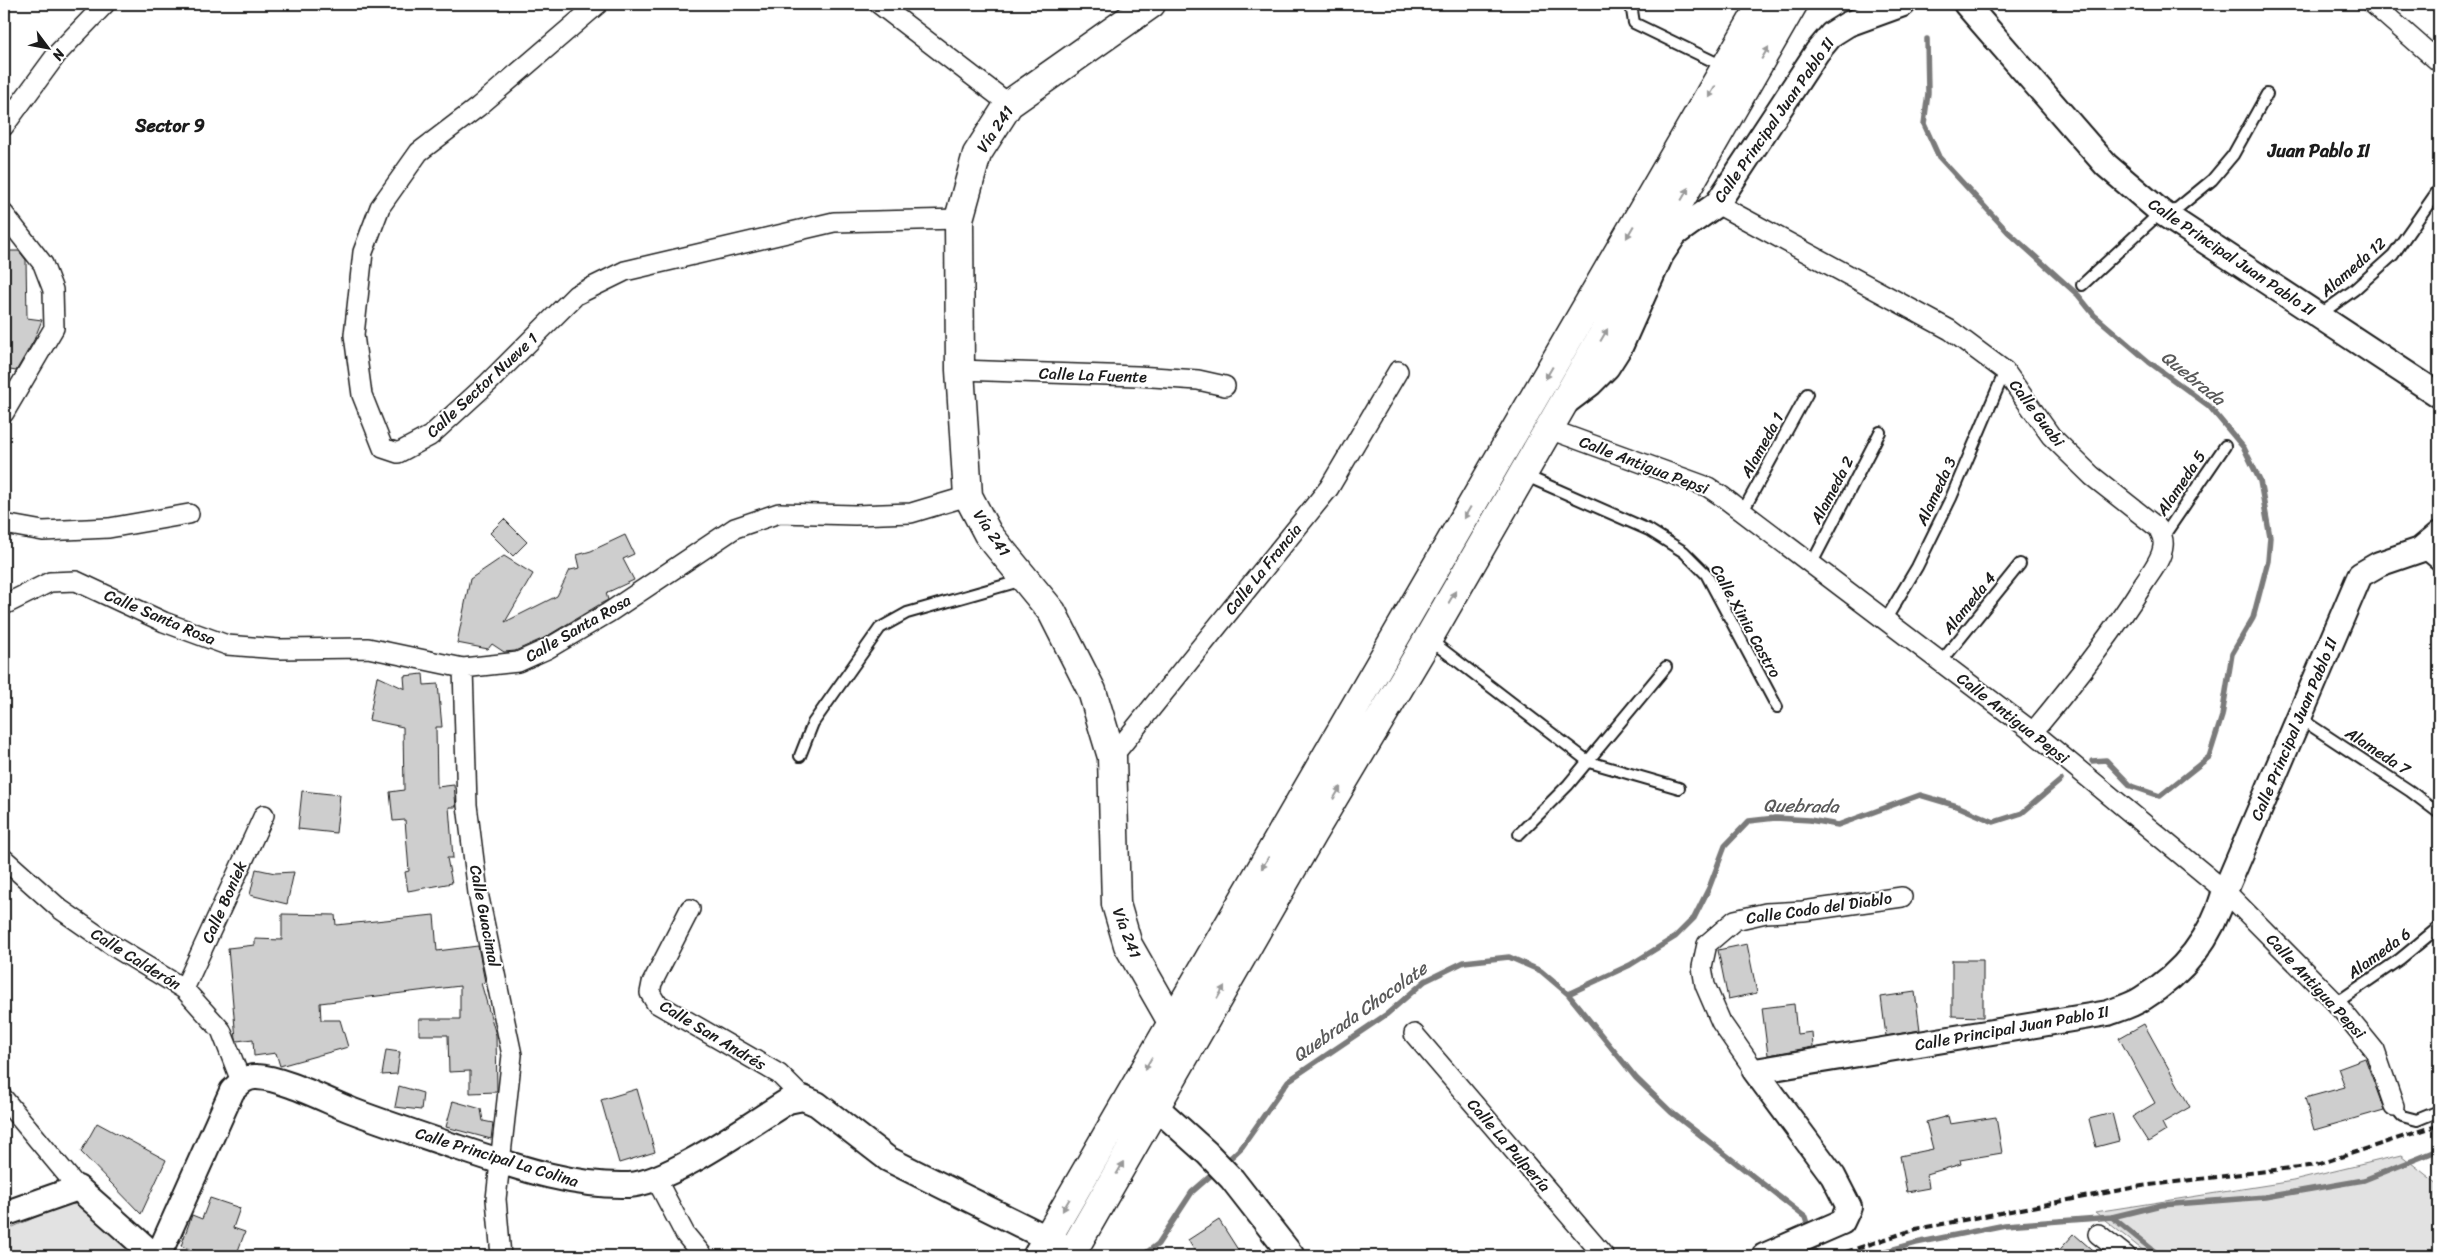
<svg xmlns="http://www.w3.org/2000/svg" width="2443" height="1260" font-family="Sriracha,sans-serif">
<style>
.green{fill:#e2e2e2;stroke:#7f7f7f}
.lines{fill:none;stroke-linecap:round;stroke-linejoin:round}
.stream{stroke:#7a7a7a;stroke-width:5.5}
.building{fill:#cecece;stroke:#1c1c1c}
.service-casing{stroke:#1c1c1c;stroke-width:14}
.minor-casing{stroke:#1c1c1c;stroke-width:22}
.tertiary-casing{stroke:#1c1c1c;stroke-width:28}
.secondary-casing{stroke:#1c1c1c;stroke-width:31}
.trunk-casing{stroke:#1c1c1c;stroke-width:31}
.service{stroke:#fff;stroke-width:10}
.minor{stroke:#fff;stroke-width:19}
.tertiary{stroke:#fff;stroke-width:24}
.secondary{stroke:#fff;stroke-width:28}
.trunk{stroke:#fff;stroke-width:28}
.rail{stroke:#1c1c1c;stroke-width:4;stroke-dasharray:8 4;stroke-linecap:butt}
.oneway{fill:#999}
.labels{text-anchor:middle;dominant-baseline:central;stroke-width:4;stroke-linejoin:round;paint-order:stroke}
.street-label{font-size:16px;fill:#1c1c1c;stroke:#fff}
.neighbourhood-label{font-size:18px;font-weight:bold;fill:#1c1c1c;stroke:#fff}
.water-label{font-size:18px;font-style:italic;fill:#5a5a5a;stroke:#fff}
</style>
<rect width="100%" height="100%" fill="#fff"/>
<filter id="ink" filterUnits="userSpaceOnUse"><feTurbulence type="fractalNoise" baseFrequency=".02" numOctaves="2"/><feDisplacementMap in="SourceGraphic" scale="10" xChannelSelector="R" yChannelSelector="G"/><feConvolveMatrix kernelMatrix="1 2 1 2 8 2 1 2 1" color-interpolation-filters="sRGB"/></filter>
<g filter="url(#ink)">
<path class="green" d="M2401 1155 2439 1185V1256H2150L2095 1212 2293 1181Z
M71 1204 82 1206 140 1256H4V1231L54 1209Z"/>
<g class="lines">
<path class="stream" d="M1927 39 1928 93 1924 124 1939 157 2008 232 2078 295 2094 315 2149 362 2209 406 2244 448 2260 481 2270 537 2268 561 2253 618 2232 654 2222 716 2209 757 2160 796 2131 786 2106 760 2092 761
M1568 994 1630 965 1675 937 1694 918 1709 888 1725 846 1749 821 1775 818 1810 820 1838 825 1920 795 1957 806 1994 822 2022 813 2061 780
M1225 1163 1242 1147 1288 1081 1387 1014 1425 981 1464 962 1509 957 1541 971 1568 994 1636 1078 1671 1112 1805 1217 1809 1230
M2112 1217 2160 1256
M1812 1241 1816 1256
M1142 1256 1158 1244 1192 1192 1216 1171
M1869 1256 1916 1243 2005 1225 2112 1217 2161 1205 2265 1197 2364 1180 2439 1150"/>
</g>
<path class="building" d="M4 251H19L26 260 27 318 42 320 34 340 16 371 4 369Z
M504 519 527 542 513 556 490 533Z
M625 535 634 554 623 559 634 580 606 593 608 600 602 603 544 638 515 651 504 652 492 644 488 649 457 643 470 579 504 556 533 574 505 622 557 596 570 570 580 568 577 555 591 551Z
M423 674 424 685 438 684 442 727H436L437 787 454 785 456 807H449L453 858H447L452 883 408 891 405 872 409 871 405 820 393 821 390 792 404 790 403 727 369 720 377 676 405 689 404 676Z
M302 791 340 795 336 833 298 829Z
M256 869 275 873 294 872 287 904 250 895Z
M282 914 335 915 336 925 434 915 437 951 478 946 485 982 481 983 496 1035 497 1092 470 1093V1071L449 1072 448 1035H419V1019H460V986L320 1003 321 1020H340L348 1047 280 1066 276 1053 254 1056 253 1039 237 1041 236 1039 228 948 255 945V939L282 940Z
M1747 944 1757 993 1728 999 1718 950Z
M1952 960H1983V1017L1952 1016Z
M1915 992 1920 1030 1886 1036 1881 997Z
M1794 1004 1797 1034 1812 1032 1813 1047 1768 1055 1762 1008Z
M2144 1024 2190 1107 2162 1123 2166 1131 2148 1142 2132 1117 2155 1103 2119 1038Z
M386 1050 400 1052 397 1074 382 1075Z
M2365 1058 2384 1110 2314 1130 2305 1098 2345 1087 2338 1068Z
M399 1086 423 1093 421 1110 395 1107Z
M637 1089 655 1152 619 1163 601 1100Z
M453 1101 481 1109 483 1121 493 1123 491 1139 446 1127Z
M2112 1113 2119 1141 2096 1147 2089 1119Z
M1948 1116 1950 1124 1996 1117 2002 1153 1960 1160 1961 1164 1927 1174 1929 1188 1907 1192 1900 1156 1933 1149 1926 1122Z
M97 1123 166 1160 141 1214 81 1152Z
M210 1198 240 1208 233 1228 245 1232 236 1256H209L181 1246 192 1215 202 1219Z
M1219 1220 1242 1256H1198L1188 1240Z
M2074 1234 2099 1256H2054Z"/>
<g class="lines">
<defs>
<path id="service" d="M1631 4 1634 23 1725 67
M2168 216 2212 180 2233 155 2267 94
M2082 285 2161 212
M2319 315 2354 290 2393 255 2439 189
M1524 475 1649 530 1684 552 1706 574 1777 707
M1743 511 1807 394
M2163 537 2225 446
M2420 550 2439 566
M1812 563 1880 432
M1886 619 1917 567 1951 498 2005 371
M1430 640 1589 762 1679 788
M1941 662 2020 564
M2298 717 2410 791 2439 813
M800 756 813 723 880 628 907 613 1023 580
M1519 834 1568 785 1666 667
M2336 1003 2400 959 2439 927
M2394 1106 2402 1116 2417 1120 2439 1111"/>
<path id="minor" d="M598 4 478 107 419 152 380 207 363 252 354 335 362 395 383 448 398 453 430 436 488 383 576 295 625 271 834 222 959 219
M879 4 1009 104
M2373 4 2439 62
M4 126 57 54 105 4
M1717 204 1950 330 2005 371 2051 436 2092 476 2158 528C2161 533 2164 539 2163 546 2162 559 2151 572 2144 583 2111 636 2073 684 2033 732
M4 214 43 264 53 290 54 328 4 413
M960 370 1137 376 1198 380 1225 386
M1549 429 1708 487 1723 497 2033 732 2225 891 2336 1003 2375 1051 2394 1106
M4 524 43 531 109 528 189 514
M4 605 50 582 76 581 164 622 227 645 279 649 368 648 463 668 518 662 547 649 608 613 735 528 779 513 855 515 911 513 968 496
M463 668 467 805 478 893 512 1055 496 1199 501 1256
M1112 757 1329 488 1398 371
M4 859 60 909 113 946 184 989 221 1030 241 1081
M690 909 652 983 650 993 656 1003 779 1074 803 1098
M184 989 264 815
M1414 1034 1604 1256
M1755 1071 1721 1022 1705 985 1702 967 1707 944 1735 920 1766 913 1803 911 1902 897
M4 1099 78 1188
M655 1177 685 1234 703 1256
M2098 1234 2126 1256"/>
<path id="tertiary" d="M1966 4 2106 165 2161 212 2439 395
M1565 403 1590 384 1607 367 1621 345 1661 255 1675 234 1717 204 1817 52 1832 34 1848 24 1903 4
M1156 1107 1207 1153 1232 1179 1292 1256
M4 1214 78 1188 155 1256
M158 1256 232 1091C239 1084 246 1076 257 1077 283 1078 327 1101 353 1111 387 1124 422 1135 456 1147 511 1165 570 1187 629 1185 669 1183 752 1123 788 1101L803 1098 817 1104 888 1159 1065 1247
M1764 1256 1842 1222 1849 1207 1833 1176 1755 1071 2108 1013C2119 1009 2133 1005 2143 998 2184 973 2212 936 2225 891L2360 575 2379 564 2420 550 2439 534"/>
<path id="secondary" d="M1151 4 1009 104 977 154 959 219 960 370 968 496 988 534 1052 612 1092 691 1112 757 1116 904 1128 945 1172 1022 1191 1032"/>
<path id="trunk" d="M1037 1256 1762 4
M1070 1256 1312 834 1428 639 1793 4"/>
</defs>
<use href="#service" class="service-casing"/>
<use href="#minor" class="minor-casing"/>
<use href="#tertiary" class="tertiary-casing"/>
<use href="#secondary" class="secondary-casing"/>
<use href="#trunk" class="trunk-casing"/>
<use href="#service" class="service"/>
<use href="#minor" class="minor"/>
<use href="#tertiary" class="tertiary"/>
<use href="#secondary" class="secondary"/>
<use href="#trunk" class="trunk"/>
<path class="rail" d="M1834 1256 1916 1229 2142 1186 2316 1165 2439 1125"/>
</g>
<defs><path id="oneway-solid" d="M-6-.8H1V-3.2L6.5 0L1 3.2V.8H-6Z" transform="scale(1.25)"/></defs>
<g class="oneway">
<use href="#oneway-solid" transform="translate(1765 53) rotate(-60)"/>
<use href="#oneway-solid" transform="translate(1712 92) rotate(120)"/>
<use href="#oneway-solid" transform="translate(1685 194) rotate(-60)"/>
<use href="#oneway-solid" transform="translate(1630 232) rotate(120)"/>
<use href="#oneway-solid" transform="translate(1604 335) rotate(-60)"/>
<use href="#oneway-solid" transform="translate(1549 373) rotate(120)"/>
<use href="#oneway-solid" transform="translate(1467 513) rotate(120)"/>
<use href="#oneway-solid" transform="translate(1452 597) rotate(-60)"/>
<use href="#oneway-solid" transform="translate(1337 793) rotate(-59)"/>
<use href="#oneway-solid" transform="translate(1265 863) rotate(120)"/>
<use href="#oneway-solid" transform="translate(1221 992) rotate(-60)"/>
<use href="#oneway-solid" transform="translate(1148 1064) rotate(120)"/>
<use href="#oneway-solid" transform="translate(1120 1168) rotate(-60)"/>
<use href="#oneway-solid" transform="translate(1066 1205) rotate(120)"/>
</g>
</g>
<g class="labels">
<g class="street-label">
<text transform="translate(1774 120) rotate(-55)">Calle Principal Juan Pablo II</text>
<text transform="translate(995 129) rotate(-56)">Vía 241</text>
<text transform="translate(2232 257) rotate(34)">Calle Principal Juan Pablo II</text>
<text transform="translate(2353 267) rotate(-41)">Alameda 12</text>
<text transform="translate(1093 375) rotate(2)">Calle La Fuente</text>
<text transform="translate(482 385) rotate(-43)">Calle Sector Nueve 1</text>
<text transform="translate(2037 413) rotate(53)">Calle Guabi</text>
<text transform="translate(1762 445) rotate(-61)">Alameda 1</text>
<text transform="translate(1644 465) rotate(21)">Calle Antigua Pepsi</text>
<text transform="translate(2181 483) rotate(-56)">Alameda 5</text>
<text transform="translate(1832 490) rotate(-62)">Alameda 2</text>
<text transform="translate(1936 491) rotate(-65)">Alameda 3</text>
<text transform="translate(992 533) rotate(56)">Vía 241</text>
<text transform="translate(1263 569) rotate(-51)">Calle La Francia</text>
<text transform="translate(1969 603) rotate(-51)">Alameda 4</text>
<text transform="translate(160 617) rotate(23)">Calle Santa Rosa</text>
<text transform="translate(1746 621) rotate(61)">Calle Xinia Castro</text>
<text transform="translate(578 628) rotate(-30)">Calle Santa Rosa</text>
<text transform="translate(2013 718) rotate(38)">Calle Antigua Pepsi</text>
<text transform="translate(2294 729) rotate(-67)">Calle Principal Juan Pablo II</text>
<text transform="translate(2378 751) rotate(33)">Alameda 7</text>
<text transform="translate(224 902) rotate(-66)">Calle Boniek</text>
<text transform="translate(1819 908) rotate(-8)">Calle Codo del Diablo</text>
<text transform="translate(485 916) rotate(79)">Calle Guacimal</text>
<text transform="translate(1127 933) rotate(69)">Vía 241</text>
<text transform="translate(2379 953) rotate(-36)">Alameda 6</text>
<text transform="translate(136 959) rotate(32)">Calle Calderón</text>
<text transform="translate(2316 986) rotate(47)">Calle Antigua Pepsi</text>
<text transform="translate(2012 1028) rotate(-10)">Calle Principal Juan Pablo II</text>
<text transform="translate(713 1035) rotate(31)">Calle San Andrés</text>
<text transform="translate(1509 1145) rotate(49)">Calle La Pulpería</text>
<text transform="translate(497 1157) rotate(17)">Calle Principal La Colina</text>
</g>
<g class="neighbourhood-label">
<text x="170" y="126">Sector 9</text>
<text x="2319" y="151">Juan Pablo II</text>
</g>
<g class="water-label">
<text transform="translate(2193 378) rotate(39)">Quebrada</text>
<text transform="translate(1801 806) rotate(1)">Quebrada</text>
<text transform="translate(1360 1012) rotate(-35)">Quebrada Chocolate</text>
</g>
</g>
<rect width="2443" height="1260" fill="none" stroke="#fff" stroke-width="20"/>
<rect x="10" y="10" width="2423" height="1240" fill="none" stroke="#1c1c1c" stroke-width="2" filter="url(#ink)"/>
<g transform="translate(48 48) rotate(122)" stroke="#ffffff" stroke-width="4" paint-order="stroke">
<path d="M0-4L9 19L0 12L-9 19Z" fill="#1c1c1c"/>
<text y="-8" font-size="14" font-weight="bold" text-anchor="middle" fill="#1c1c1c">N</text>
</g>
</svg>
